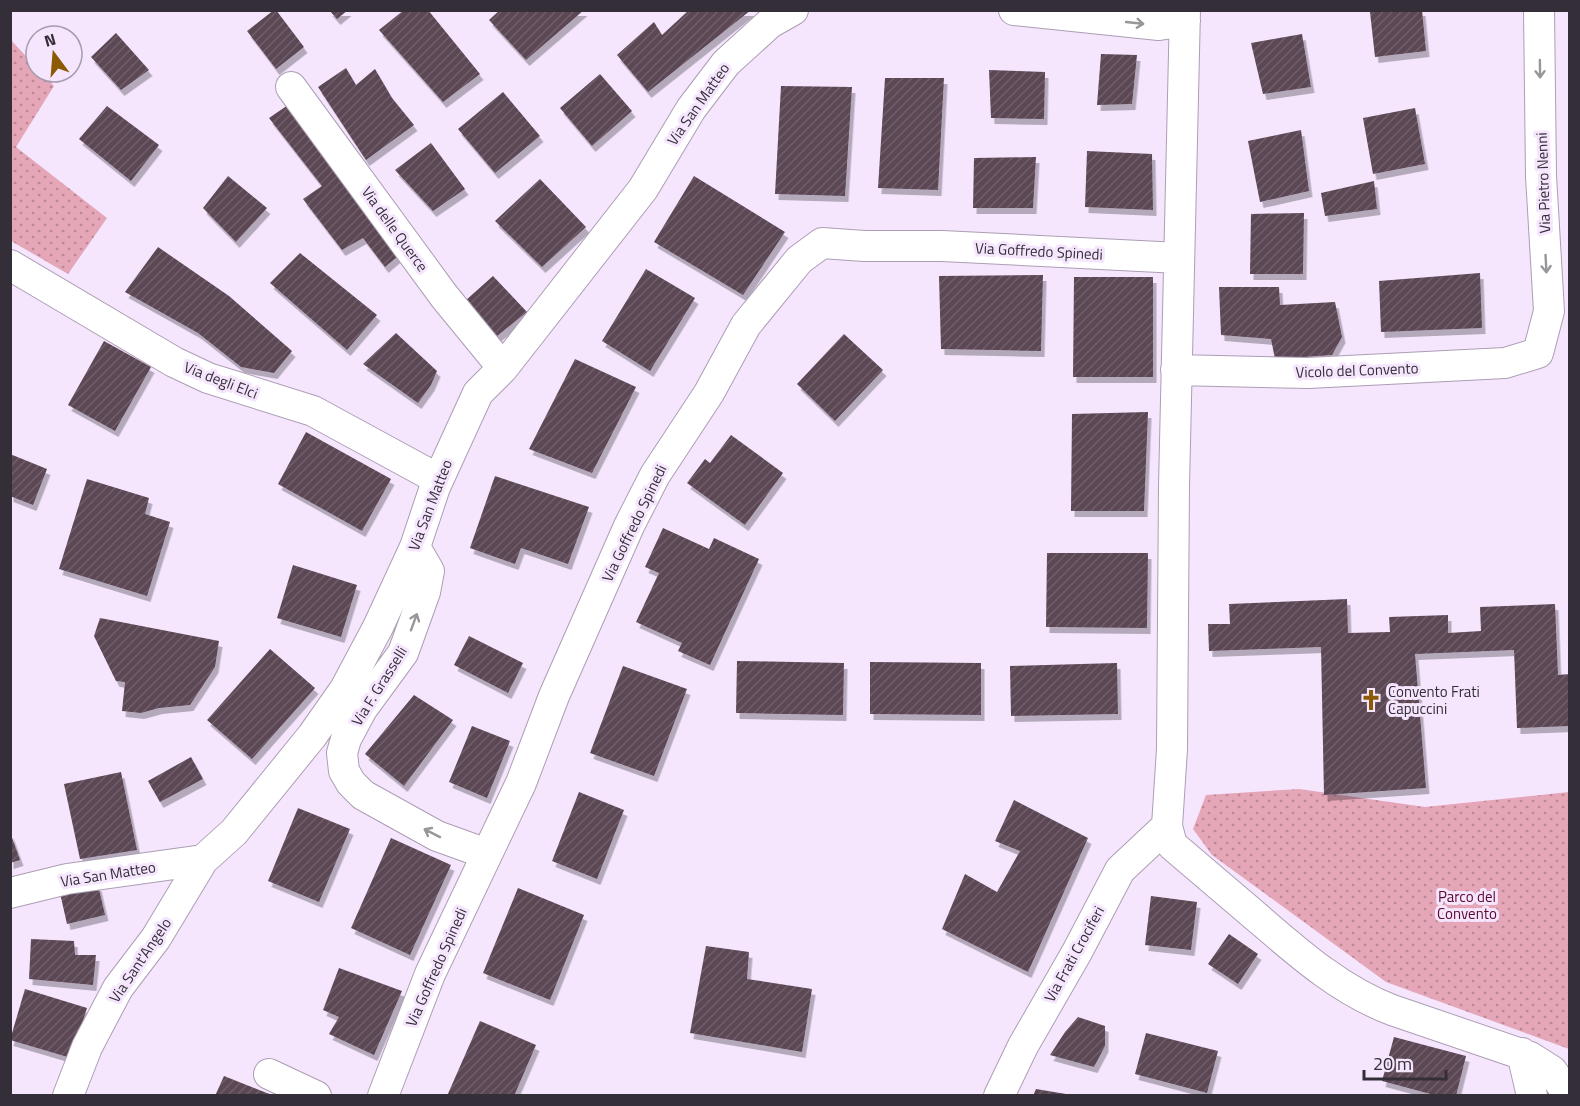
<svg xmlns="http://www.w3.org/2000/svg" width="1580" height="1106" font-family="'Titillium Web',sans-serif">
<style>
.park{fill:url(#park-dots)}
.building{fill:url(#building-hatch);filter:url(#shadow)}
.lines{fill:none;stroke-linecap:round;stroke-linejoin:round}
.minor-casing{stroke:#ac9eb4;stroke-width:32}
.minor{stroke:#fff;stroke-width:30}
.oneway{stroke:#99969b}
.labels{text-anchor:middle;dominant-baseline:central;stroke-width:6;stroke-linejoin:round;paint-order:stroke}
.street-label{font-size:15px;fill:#332e37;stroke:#f5e6fe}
.poi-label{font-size:15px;fill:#332e37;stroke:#f5e6fe;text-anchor:start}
.park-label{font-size:15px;fill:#5c082e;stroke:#f5e6fe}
</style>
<defs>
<pattern id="park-dots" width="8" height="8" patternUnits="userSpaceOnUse" patternTransform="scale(1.5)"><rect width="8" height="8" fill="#e5a6b8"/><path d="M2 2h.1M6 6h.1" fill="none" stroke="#ba8896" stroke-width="1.8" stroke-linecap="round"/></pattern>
<pattern id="building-hatch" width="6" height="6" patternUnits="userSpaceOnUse" patternTransform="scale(1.5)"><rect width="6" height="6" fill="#5b4655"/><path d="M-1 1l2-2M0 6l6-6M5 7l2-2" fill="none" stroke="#705e6b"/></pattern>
<filter id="shadow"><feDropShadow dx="3.5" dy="6" stdDeviation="0" flood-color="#0004"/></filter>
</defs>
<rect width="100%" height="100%" fill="#f5e6fe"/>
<path class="park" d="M11 40 36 67V72H41L54 86 16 147 107 218 68 274 11 241Z
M1299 789 1425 807 1569 792V1049L1386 982 1212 855 1193 829 1206 795Z"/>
<path class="building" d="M274 10H276L304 47 276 69 247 31Z
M329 10H348L337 19Z
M404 10H428L480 74 443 102 379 30Z
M500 10H584L526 60 489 20Z
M689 10H751L648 92 617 55 654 22 662 35Z
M1381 10H1422L1426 51 1375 57 1370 12Z
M116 33 149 70 121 90 91 57Z
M1302 34 1311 87 1263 94 1251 43Z
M1101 54 1137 55 1132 104 1097 105Z
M346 68 356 85 375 69 392 98 414 125 366 160 318 87Z
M989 70 1045 72 1044 119 991 118Z
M600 74 632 111 592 146 560 108Z
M885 78H944L938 190 878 188Z
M781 86 852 87 845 196 775 194Z
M503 92 540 136 495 173 458 129Z
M294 101 404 251 385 267 363 238 342 250 303 199 322 186 269 118Z
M107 106 159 145 131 181 79 139Z
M1415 108 1425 164 1373 174 1363 118Z
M1301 130 1309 191 1260 202 1248 141Z
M431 143 465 189 433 211 395 170Z
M1087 151 1152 154 1153 210 1085 207Z
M1036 157 1033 208H973L974 158Z
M228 176 267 208 236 242 203 208Z
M694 176 785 232 743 295 654 242Z
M540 179 586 227 542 267 495 221Z
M1374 181 1377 209 1325 216 1321 193Z
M1304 213 1303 274H1250L1251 214Z
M158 247 229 296 292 351 274 373 241 367 198 333 125 292Z
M300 253 377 315 347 350 270 283Z
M646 269 695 298 650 371 602 341Z
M1480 273 1482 328 1381 332 1379 281Z
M1043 275 1041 351 941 349 939 276Z
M493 276 527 312 497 336 465 301Z
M1074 277H1153V377H1073Z
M1219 287H1279L1280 305 1335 302 1342 337 1332 355 1275 359 1271 339 1221 335Z
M396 333 437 371 431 385 418 403 363 364Z
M844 334 883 370 835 421 797 384Z
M104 341 151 367 115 431 68 405Z
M575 359 636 387 592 473 529 449Z
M1148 412 1144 511H1071L1072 414Z
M306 432 391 479 362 531 278 484Z
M731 435 783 473 745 525 687 483 705 459 710 463Z
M10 454 47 469 33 505 10 496Z
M495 476 589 507 568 564 521 548 515 564 470 548Z
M87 479 149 498 145 514 170 522 147 596 59 569Z
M663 528 709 549 714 538 759 559 710 665 678 651 682 643 636 622 659 573 645 567Z
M1047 553H1148L1147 628 1046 627Z
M293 565 357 585 341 637 277 618Z
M1347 599 1348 633 1390 632 1389 617 1448 615V633L1481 631 1480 607 1555 604 1558 675 1570 674V726L1517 728 1514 650 1415 654 1426 788 1324 795 1321 647 1209 651 1208 624H1230L1229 604Z
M100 618 219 641 215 667 190 705 159 708 141 713 122 711 125 682 116 681 94 636Z
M469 636 523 663 508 693 454 665Z
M270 649 315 688 252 759 207 720Z
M737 661 844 663 843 715 736 713Z
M870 662 981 663V715L870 714Z
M1117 663 1118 714 1011 716 1010 666Z
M623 666 687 689 654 776 590 753Z
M414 695 453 720 404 786 365 754Z
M472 726 510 741 487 798 449 782Z
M191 757 203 779 160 802 148 781Z
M121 772 137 850 80 859 64 784Z
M579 792 624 810 597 879 552 861Z
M1014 800 1088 838 1028 972 942 929 965 874 997 892 1020 851 995 841Z
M298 808 350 829 319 902 268 881Z
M10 832 20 860 10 863Z
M391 838 451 865 410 955 351 928Z
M98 885 105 915 67 924 60 893Z
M518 888 584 915 550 1000 483 973Z
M1151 896 1197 902 1191 950 1145 945Z
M1229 934 1258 954 1238 984 1208 964Z
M31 939 74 941 75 955H96L93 985 29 979Z
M706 946 749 952 747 979 812 989 802 1052 690 1033Z
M339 968 402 991 374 1055 329 1034 339 1017 323 1010Z
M25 989 87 1008 71 1058 10 1040Z
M1078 1017 1105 1026V1046L1094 1067 1050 1055 1065 1032Z
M480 1021 536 1045 514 1096H447Z
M1146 1033 1218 1051 1207 1093 1135 1074Z
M1394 1037 1466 1056 1456 1096H1438L1382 1081Z
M224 1076 272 1095V1096H215Z
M1036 1089 1066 1094V1096H1033Z"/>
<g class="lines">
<defs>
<path id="minor" d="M1014 10 1159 25 1185 21
M1185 10 1174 486 1172 749 1167 826 1172 845C1199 868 1226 891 1253 914 1296 951 1339 990 1392 1010L1530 1057 1552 1071 1569 1096
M291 87 444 296 503 368
M10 265 174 362 208 378 313 411 438 479
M1176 370 1308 373 1505 363 1538 353 1549 311 1541 176 1539 10
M415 547 429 571 425 592 403 653 362 709 346 739 342 753 344 771 351 783 363 795 437 836 487 854
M10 893 67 879 203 860 234 832 312 736 345 689 378 627 415 547 435 487 478 393 503 368 643 189 691 109 726 63 770 23 793 10
M1522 1053 1532 1096
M269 1074 316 1096
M68 1096 87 1047 118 988 156 938 203 860
M383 1096 430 974 521 783 554 696 629 526 655 475 709 393 746 325 799 260 822 243 864 246H942L1179 258
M999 1096 1023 1046 1077 952 1120 870 1167 826"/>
</defs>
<use href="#minor" class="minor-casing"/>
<use href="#minor" class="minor"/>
</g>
<defs><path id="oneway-shaft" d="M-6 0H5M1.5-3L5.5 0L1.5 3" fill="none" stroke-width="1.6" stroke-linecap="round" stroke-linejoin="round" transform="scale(1.5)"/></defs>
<g class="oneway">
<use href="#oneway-shaft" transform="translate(1135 23) rotate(6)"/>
<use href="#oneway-shaft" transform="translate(1540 69) rotate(89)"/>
<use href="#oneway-shaft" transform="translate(1546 264) rotate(87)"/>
<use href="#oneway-shaft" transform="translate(414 622) rotate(-70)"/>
<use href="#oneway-shaft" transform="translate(432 833) rotate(-153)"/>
</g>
<defs>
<symbol id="church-bare" viewBox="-9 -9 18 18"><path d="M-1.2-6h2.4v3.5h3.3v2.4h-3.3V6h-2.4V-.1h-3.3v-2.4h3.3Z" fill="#8b5a03" stroke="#f5e6fe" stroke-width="2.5" paint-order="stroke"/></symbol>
</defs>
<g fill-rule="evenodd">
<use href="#church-bare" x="1356" y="685" width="30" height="30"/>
</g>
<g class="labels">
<g class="street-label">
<text transform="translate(698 104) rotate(-55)">Via San Matteo</text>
<text transform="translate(1543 183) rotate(-92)">Via Pietro Nenni</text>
<text transform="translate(395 229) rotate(54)">Via delle Querce</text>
<text transform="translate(1039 251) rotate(3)">Via Goffredo Spinedi</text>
<text transform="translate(1357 370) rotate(-2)">Vicolo del Convento</text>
<text transform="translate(221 380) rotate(21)">Via degli Elci</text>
<text transform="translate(430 505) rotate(-69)">Via San Matteo</text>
<text transform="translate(634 523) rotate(-64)">Via Goffredo Spinedi</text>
<text transform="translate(379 686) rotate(-58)">Via F. Grasselli</text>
<text transform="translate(108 874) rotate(-9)">Via San Matteo</text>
<text transform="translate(1074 954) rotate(-61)">Via Frati Crociferi</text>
<text transform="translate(140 960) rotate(-56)">Via Sant'Angelo</text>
<text transform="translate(436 967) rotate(-66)">Via Goffredo Spinedi</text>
</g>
<g class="poi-label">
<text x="1388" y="691">Convento Frati<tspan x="1388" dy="17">Capuccini</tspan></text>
</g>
<g class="park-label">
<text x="1467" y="896">Parco del<tspan x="1467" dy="17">Convento</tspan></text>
</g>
</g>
<rect width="1580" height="1106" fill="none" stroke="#332e37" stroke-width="24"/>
<g transform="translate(54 54) rotate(344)"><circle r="28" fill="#f5e6fe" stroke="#a79cae" stroke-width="1.5"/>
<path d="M0-4.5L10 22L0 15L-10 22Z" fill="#8b5a03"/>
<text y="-9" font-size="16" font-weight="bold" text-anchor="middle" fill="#332e37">N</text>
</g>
<path d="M1364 1070v9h82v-9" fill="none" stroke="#332e37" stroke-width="3"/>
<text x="1373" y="1070" font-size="18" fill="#332e37" stroke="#f5e6fe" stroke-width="4.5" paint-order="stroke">20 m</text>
</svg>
